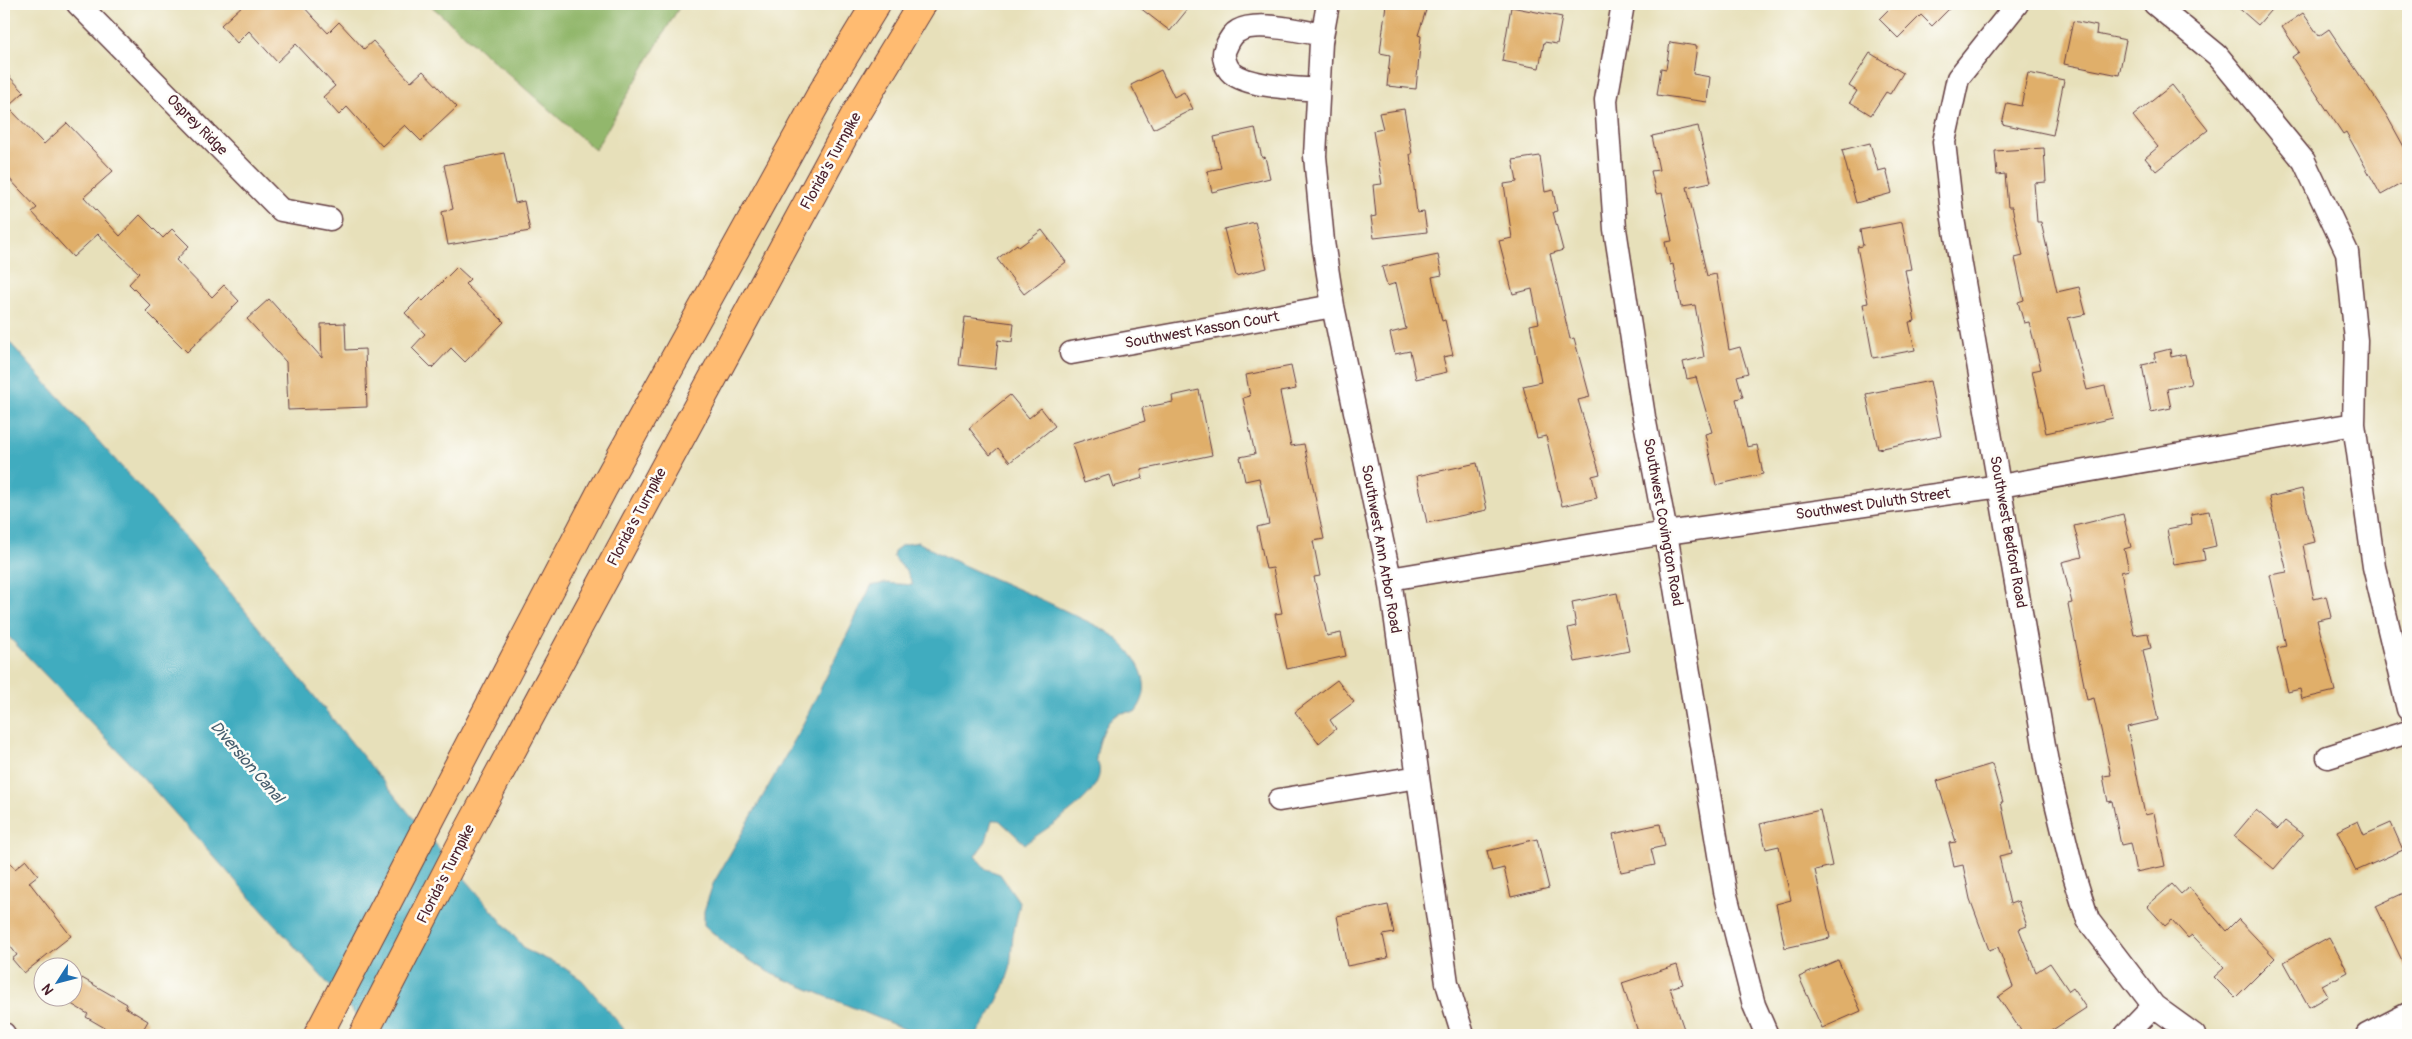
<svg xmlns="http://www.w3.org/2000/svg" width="2412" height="1039" font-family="Pangolin,sans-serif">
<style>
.forest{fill:#92b76c;stroke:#6e6b4c}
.water{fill:#40acbf;stroke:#456675}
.building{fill:#e0af6b}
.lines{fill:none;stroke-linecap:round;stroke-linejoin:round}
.street-casing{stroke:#623c40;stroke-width:25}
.highway-casing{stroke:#623c40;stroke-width:30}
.street{stroke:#fff;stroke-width:22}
.highway{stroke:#ffbb71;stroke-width:28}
.labels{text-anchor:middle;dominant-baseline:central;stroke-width:5;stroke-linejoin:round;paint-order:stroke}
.street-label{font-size:15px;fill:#4a1f2b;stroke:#fdfcf7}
.water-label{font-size:16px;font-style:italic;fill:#465e6e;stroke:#fdfcf7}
</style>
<rect width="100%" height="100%" fill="#fdfcf7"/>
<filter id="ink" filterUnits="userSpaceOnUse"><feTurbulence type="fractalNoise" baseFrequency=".02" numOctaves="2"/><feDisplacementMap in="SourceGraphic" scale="10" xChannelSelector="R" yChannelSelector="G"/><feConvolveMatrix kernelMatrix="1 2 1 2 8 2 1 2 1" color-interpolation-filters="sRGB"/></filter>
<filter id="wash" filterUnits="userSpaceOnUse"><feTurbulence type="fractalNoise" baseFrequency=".0096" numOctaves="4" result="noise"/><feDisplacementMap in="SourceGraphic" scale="20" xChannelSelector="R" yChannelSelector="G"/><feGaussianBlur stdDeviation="1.12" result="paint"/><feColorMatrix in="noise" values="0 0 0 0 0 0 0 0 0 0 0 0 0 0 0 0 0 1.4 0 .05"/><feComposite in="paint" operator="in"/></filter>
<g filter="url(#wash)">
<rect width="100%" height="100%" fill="#e7e0ba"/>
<path class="forest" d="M429 4H681L595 150Z"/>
<path class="water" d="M4 336 191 544 408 812 526 950 560 965 582 980 629 1035H374L128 761 4 632Z
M918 542C967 570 1020 588 1070 613 1085 621 1105 628 1117 639 1138 658 1156 686 1135 712 1130 712 1123 712 1119 714 1104 719 1097 747 1096 760 1116 789 1044 829 1025 844L999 820H992L986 841 975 856 986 869 1000 874 1020 903 1013 935 1010 969 1004 987 991 1013 976 1035H919L772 974 731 949 704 925V911L713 884 798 734 871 586 885 583 913 585 907 572 893 557 894 551 902 545Z"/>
<g id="blocks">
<path class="building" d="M244 4H301L328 33 339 22 364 49 373 41 411 82 423 71 457 107 421 141 405 125 382 146 347 107 339 115 323 97 335 86 296 44 277 62 249 31 237 43 221 25Z
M1135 4H1192L1170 31Z
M1386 4H1428L1418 35 1421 36 1416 89 1387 86 1390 55 1380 53Z
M1894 4H1954L1932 26 1921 15 1898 38 1879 19Z
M2234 4H2276L2258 25Z
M1511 7 1562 17 1557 44 1544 42 1539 68 1502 61Z
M2303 13 2319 36 2329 29 2387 116 2408 154V180L2381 195 2346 132 2343 134 2292 57 2299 52 2282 27Z
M2073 21 2097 26 2096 34 2126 40 2119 75 2064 64Z
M1670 42 1697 46 1693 74 1710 77 1707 102 1657 95 1661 68 1666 69Z
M1870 53 1903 73 1890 94 1886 92 1871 115 1850 102 1857 91 1849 86Z
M1161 70 1174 97 1184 92 1193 109 1153 129 1131 85Z
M4 71 24 92 8 107 44 144 67 123 113 171 84 197 120 236 140 215 163 238 172 229 189 246 176 260 212 297 224 285 239 301 187 352 146 311 151 306 129 284 139 273 98 234 73 257 32 212 37 208 4 173Z
M2028 73 2064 80 2053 135 2002 124 2007 103 2021 106Z
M2172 85 2208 130 2156 171 2145 158 2158 147 2133 116Z
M1404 109 1412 154H1410L1417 213 1424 212 1427 232 1374 238 1371 217 1376 216 1373 185 1382 184 1373 131 1383 129 1379 113Z
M1698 126 1711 182 1687 187 1707 276 1716 274 1729 350 1740 347 1748 373 1737 376 1743 397 1736 399 1747 447 1757 445 1763 474 1716 485 1705 434 1712 432 1696 377 1687 379 1683 362 1704 357 1695 305 1681 307 1673 264 1670 265 1665 242 1672 241 1662 193 1656 194 1651 171 1659 170 1652 136Z
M1255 128 1262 158 1265 157 1270 178 1212 192 1207 171 1221 168 1214 137Z
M1870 143 1878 171 1886 169 1892 193 1856 203 1842 150Z
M2044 148 2046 182 2034 183 2037 222H2041L2057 292 2079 287 2086 314 2068 318 2079 360 2087 390 2105 386 2113 418 2046 433 2032 371 2041 369 2029 322 2024 323 2018 302 2024 300 2015 258 2023 256 2012 207H2008L2005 174 1997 175 1995 151Z
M504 153 515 203 524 201 530 231 448 245 442 212 453 209 444 165Z
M1540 156 1545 192 1553 190 1557 211 1553 212 1563 250 1550 254 1570 339 1574 338 1590 397 1578 400 1600 474 1592 476 1597 498 1562 506 1546 436 1537 438 1523 386 1541 382 1530 325 1539 323 1532 289 1513 294 1499 241 1512 238 1504 184 1517 182 1513 160Z
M1255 222 1267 268 1236 276 1224 229Z
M1902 222 1911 269 1905 270 1915 321 1909 322 1915 350 1873 358 1863 304 1868 303 1857 247 1863 246 1860 230Z
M1042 230 1066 262 1024 294 997 259 1017 244 1019 247Z
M1438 255 1442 275 1432 277 1442 321 1445 320 1453 355 1443 357 1447 372 1416 379 1410 351 1395 354 1390 333 1406 329 1396 283 1387 286 1382 267Z
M457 267 470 279 465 284 504 322 465 362 451 348 432 368 412 348 425 334 405 313 420 298 423 301Z
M269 299 322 358 321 324 345 323 346 350 365 349 367 407 288 410 286 362 247 319Z
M965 317 1014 323 1012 342 998 340 995 369 959 365Z
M2170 349 2171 357 2185 354 2191 384 2167 389 2171 408 2151 412 2142 365 2156 362 2154 353Z
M1291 366 1296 389 1280 392 1291 446 1304 444 1324 539 1313 541 1320 576 1314 577 1327 636 1341 633 1346 656 1287 669 1275 614 1282 613 1273 568 1266 569 1257 527 1269 524 1259 478 1245 481 1240 457 1255 454 1243 398 1250 396 1246 375Z
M1930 381 1941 436 1878 449 1866 394Z
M1199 390 1212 455 1141 470 1143 478 1113 487 1109 475 1084 483 1072 444 1145 421 1142 408 1173 402 1172 396Z
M1010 395 1029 418 1041 408 1055 426 1010 462 998 448 990 455 969 428Z
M1477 463 1487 510 1427 523 1417 476Z
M2302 489 2315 542 2303 545 2314 599 2326 596 2331 617 2317 620 2335 691 2302 699 2300 689 2288 692 2277 648 2286 646 2270 575 2287 572 2269 497Z
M2209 511 2216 546 2203 549 2205 560 2174 565 2167 529 2192 524 2191 514Z
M2123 514 2131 547 2124 549 2129 570 2121 572 2134 635 2148 633 2151 648 2143 650 2158 720 2127 727 2145 815 2154 813 2165 866 2136 872 2130 843 2121 845 2112 801 2108 802 2103 776 2111 775 2094 698 2087 700 2068 604 2072 603 2062 562 2082 557 2074 526Z
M1617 593 1629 651 1575 662 1568 628 1576 626 1572 602Z
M1337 680 1354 702 1330 720 1336 729 1319 743 1295 712Z
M1992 764 2003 802H2001L2012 853 1999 856 2010 904 2018 901 2027 926 2019 929 2036 972 2050 963 2069 991 2073 988 2086 1008 2045 1035H2024L1998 997 2013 987 1998 947 1989 950 1970 899 1963 865 1954 867 1949 843 1956 842 1937 781Z
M1820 810 1832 866 1815 870 1830 938 1785 948 1776 904 1791 900 1779 846 1766 849 1760 824Z
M2256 810 2278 829 2285 821 2303 835 2274 869 2234 836Z
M2358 821 2364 835 2391 823 2403 850 2356 871 2337 831Z
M1660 824 1665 846 1651 849 1655 865 1621 872 1613 834Z
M1537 839 1549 888 1511 897 1504 868 1492 871 1487 851Z
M4 855 15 869 26 860 38 875 29 882 71 936 24 973 12 959 17 955 4 938Z
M2172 884 2181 894 2189 887 2226 931 2238 919 2275 958 2235 998 2214 977 2224 968 2192 935 2188 938 2172 920 2165 926 2147 906Z
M2408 891V973L2376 906Z
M1388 905 1394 933 1383 935 1388 958 1347 966 1337 916Z
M2329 937 2348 972 2322 986 2328 996 2309 1007 2284 962Z
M1838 960 1861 1011 1822 1028 1799 977Z
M1677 965 1683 984 1670 988 1686 1035H1639L1622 983Z
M82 978 127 1004 125 1007 148 1021 140 1035H117L86 1017 88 1014 68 1002Z"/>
</g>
</g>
<g filter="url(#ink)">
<use href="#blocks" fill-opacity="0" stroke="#623c40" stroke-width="1"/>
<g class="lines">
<defs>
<path id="street" d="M78 4 281 210 330 219
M1328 4 1321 42 1315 156 1323 242 1333 306 1390 579 1447 983 1463 1035
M1623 4 1606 100 1615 229 1644 417 1666 533 1725 891 1754 1005 1767 1035
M2017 4 1958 78 1944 142 1952 213 2049 774 2073 872 2088 920 2154 1006 2194 1035
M2155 4 2217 55 2304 161 2347 252 2356 340 2354 424 2374 567 2408 709
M1318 90C1297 88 1249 87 1232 73 1226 68 1222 56 1225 49 1228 42 1232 34 1238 31 1256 20 1302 31 1322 35
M1071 353 1333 306
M1390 579 1666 533 2000 486 2354 424
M2328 757 2408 732
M1279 800 1418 777
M4 1034V1035
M2126 1035 2154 1006
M2367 1035 2408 1014"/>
<path id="highway" d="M318 1035 602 490 820 96 876 4
M363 1035 466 835 855 115 922 4"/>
</defs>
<use href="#street" class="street-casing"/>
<use href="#highway" class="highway-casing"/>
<use href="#street" class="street"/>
<use href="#highway" class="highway"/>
</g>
</g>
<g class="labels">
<g class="street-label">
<text transform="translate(197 125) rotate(45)">Osprey Ridge</text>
<text transform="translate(831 161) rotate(-61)">Florida's Turnpike</text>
<text transform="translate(1202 330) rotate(-10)">Southwest Kasson Court</text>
<text transform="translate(1873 504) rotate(-8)">Southwest Duluth Street</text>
<text transform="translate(637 517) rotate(-62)">Florida's Turnpike</text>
<text transform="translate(1663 522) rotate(80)">Southwest Covington Road</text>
<text transform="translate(2008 532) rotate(80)">Southwest Bedford Road</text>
<text transform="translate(1381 549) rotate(80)">Southwest Ann Arbor Road</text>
<text transform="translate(446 874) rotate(-63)">Florida's Turnpike</text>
</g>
<g class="water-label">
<text transform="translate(247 762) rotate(49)">Diversion Canal</text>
</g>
</g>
<rect width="2412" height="1039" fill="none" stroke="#fdfcf7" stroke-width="20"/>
<g transform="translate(58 982) rotate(234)"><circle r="24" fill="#fdfcf7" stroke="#b5a4a5"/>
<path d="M0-4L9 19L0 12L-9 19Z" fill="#1f6fb2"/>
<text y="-8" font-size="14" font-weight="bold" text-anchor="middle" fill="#4a1f2b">N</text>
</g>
</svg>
